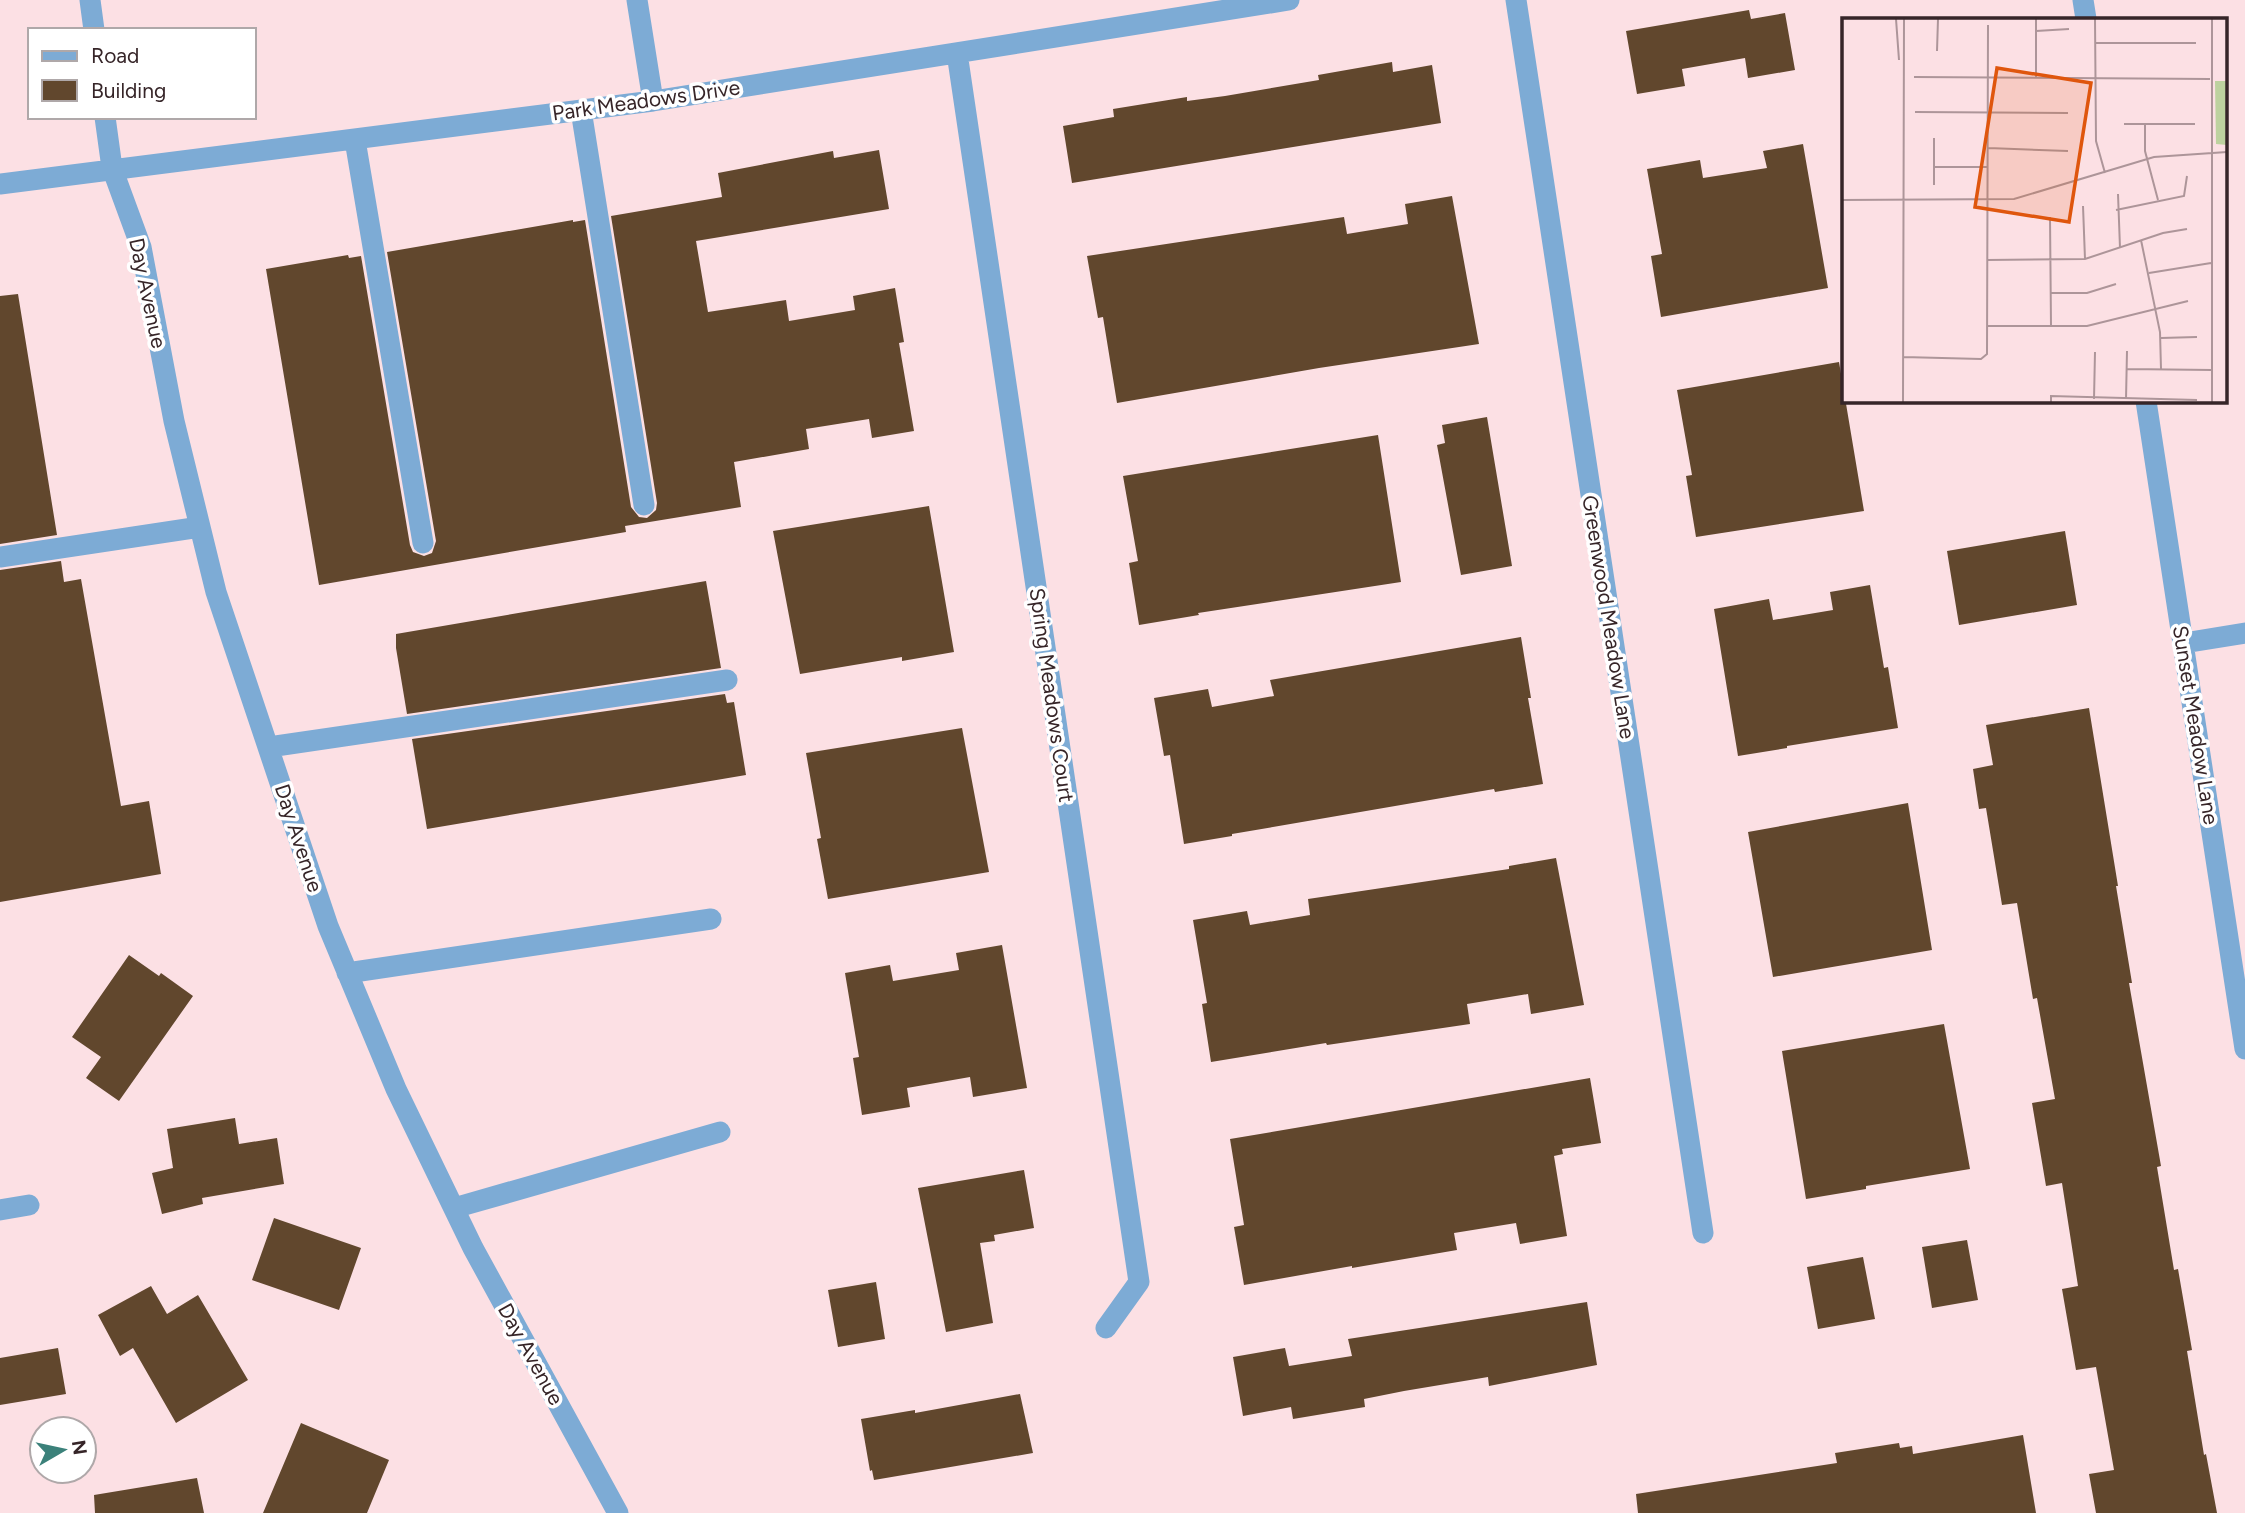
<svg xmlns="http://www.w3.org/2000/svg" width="2245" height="1513" font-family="Figtree,sans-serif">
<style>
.building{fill:#61472d}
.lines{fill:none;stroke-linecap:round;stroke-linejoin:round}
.minor{stroke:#7dabd5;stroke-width:21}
.labels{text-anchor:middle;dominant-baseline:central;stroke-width:7;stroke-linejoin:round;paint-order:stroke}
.street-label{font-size:21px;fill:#362528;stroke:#fff}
.inset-road{fill:none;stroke:#ad9599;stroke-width:2}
.view{fill:#df560d;fill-opacity:0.15;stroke:#df560d;stroke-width:3.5}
.inset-edge{fill:none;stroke:#362528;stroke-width:3.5}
</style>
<rect width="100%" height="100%" fill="#fce0e4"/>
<path class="building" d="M1749 10 1751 19 1785 13 1795 70 1748 78 1745 58 1682 69 1685 86 1637 94 1626 31Z
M1392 62 1393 72 1432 65 1441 123 1072 183 1063 126 1114 117 1113 109 1187 97V101L1225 96 1319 80 1318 75Z
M1803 144 1828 288 1661 317 1651 256 1662 254 1647 169 1700 160 1703 178 1767 168 1763 151Z
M879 150 889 209 696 241 708 312 786 300 789 321 855 310 853 296 895 288 904 342 899 343 914 431 872 438 869 419 806 429 809 449 734 462 741 507 625 526 626 532 319 585 266 269 348 255 349 258 361 256 410 545 413 552 424 556 432 553 436 541 387 252 573 220V222L585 220 631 507 639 517 647 518 656 510 657 503 611 216 722 197 718 173 833 151 834 158Z
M1452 196 1479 344 1319 368 1117 403 1103 317 1098 318 1087 256 1344 217 1347 234 1408 224 1405 204Z
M18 294 57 535 0 544V296Z
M1839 362 1864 511 1696 537 1686 476 1692 475 1677 390Z
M1487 417 1512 566 1461 575 1437 445 1445 443 1442 425Z
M1378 435 1401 582 1198 613 1199 615 1139 625 1129 563 1138 561 1123 476Z
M929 506 954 652 902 661V657L800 674 773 531Z
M2065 531 2077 605 1959 625 1947 551Z
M61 561 64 582 81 579 121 806 149 801 161 874 0 902V570Z
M706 581 721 668 407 714 396 648V634Z
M1870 585 1884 668 1888 667 1898 728 1787 746V748L1738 756 1714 609 1769 599 1773 620 1833 610 1830 592Z
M1521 637 1531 698H1528L1543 784 1495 792 1494 789 1232 834V836L1184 844 1170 755 1164 756 1154 698 1208 689 1212 707 1274 696 1270 680Z
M725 694 727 703 734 702 746 775 427 829 412 739Z
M2089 708 2118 886H2116L2132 983H2129L2161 1166 2157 1167 2174 1270 2178 1269 2192 1350 2187 1351 2204 1455 2206 1454 2217 1513H2096L2089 1474 2114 1470 2096 1367 2076 1370 2062 1289 2078 1286 2062 1183 2046 1186 2032 1103 2055 1099 2037 998 2033 999 2017 903 2002 905 1986 808 1979 809 1973 769 1993 765 1986 725Z
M962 728 989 872 828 899 817 839 821 838 806 753Z
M1908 803 1932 950 1773 977 1748 832Z
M1556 858 1584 1005 1531 1014 1528 994 1467 1004 1470 1024 1327 1045 1326 1043 1211 1062 1202 1004 1207 1003 1193 920 1247 911 1250 925 1310 915 1308 899 1509 869V866Z
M1002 945 1027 1088 973 1097 970 1077 907 1088 910 1107 862 1115 853 1058 859 1057 845 973 890 965 893 981 959 970 956 953Z
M129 955 159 976 161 973 193 996 119 1101 86 1078 101 1057 72 1037Z
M1944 1024 1970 1169 1866 1186V1189L1806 1199 1782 1051Z
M1590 1078 1601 1143 1562 1149 1563 1154 1554 1156 1567 1236 1520 1244 1516 1223 1454 1233 1457 1250 1352 1268V1266L1244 1285 1234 1227 1244 1225 1230 1139Z
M235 1118 239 1144 277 1138 284 1184 202 1198 203 1204 162 1214 152 1173 173 1168 167 1129Z
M1024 1170 1034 1228 994 1235 995 1241 980 1243 993 1323 946 1332 918 1188Z
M274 1218 361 1248 339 1310 252 1280Z
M1967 1240 1978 1300 1932 1308 1922 1247Z
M1863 1257 1875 1319 1818 1329 1807 1267Z
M876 1282 885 1339 838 1347 828 1290Z
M151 1286 167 1314 198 1295 248 1380 176 1423 133 1348 120 1356 98 1315Z
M1587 1302 1597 1365 1489 1386 1488 1377 1404 1391 1364 1399 1365 1407 1293 1419 1291 1407 1243 1416 1233 1357 1285 1348 1289 1366 1352 1356 1348 1339Z
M58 1348 66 1394 0 1405V1358Z
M1020 1394 1033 1453 874 1480 872 1470 870 1471 861 1419 915 1410V1413Z
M301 1423 389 1460 367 1513H263Z
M2023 1435 2036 1513H1638L1636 1494 1837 1463 1835 1453 1899 1443 1900 1448 1912 1446 1913 1454Z
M197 1478 204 1513H95L94 1495Z"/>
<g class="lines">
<path class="minor" d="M90 0 94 30
M637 0 653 101
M1516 0 1703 1233
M2083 0 2086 19
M957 53 1139 1282 1106 1328
M581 110 644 505
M105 117 112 168 141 247 174 421 216 592 328 926 396 1089 473 1248 618 1513
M355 140 423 543
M0 184 653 101 1289 0
M2146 401 2245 1049
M0 557 200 527
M2184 643 2245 633
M269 747 727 680
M347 973 711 919
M454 1208 720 1132
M0 1210 29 1205"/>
</g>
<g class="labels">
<g class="street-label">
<text transform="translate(646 100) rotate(-8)">Park Meadows Drive</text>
<text transform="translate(148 293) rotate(78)">Day Avenue</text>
<text transform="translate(1609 617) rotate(81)">Greenwood Meadow Lane</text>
<text transform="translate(1052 695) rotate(82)">Spring Meadows Court</text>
<text transform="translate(2196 725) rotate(81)">Sunset Meadow Lane</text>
<text transform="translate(299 838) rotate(72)">Day Avenue</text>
<text transform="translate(531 1354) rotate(61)">Day Avenue</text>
</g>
</g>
<g transform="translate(1842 18)">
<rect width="385" height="385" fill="#fce0e4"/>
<path d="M373 63H385V127L374 126Z" fill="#bdd29f"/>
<path class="inset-road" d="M54 1 57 42M194 1V60M253 1 254 123 263 155M194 13 227 11M253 25H354M95 33 96 1M72 59 368 61M73 94 226 95M282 106H353M303 106V133L316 182M146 130 226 133M93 149H146M92 167V120M276 176 278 230M0 182 172 181 312 139 385 134M241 188 243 241M274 192 342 178 345 158M208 199 209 308M299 222 318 314 319 351M145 242 243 241 321 215 345 211M307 255 369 245M209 275H245L274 266M146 308H245L346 283M319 320 355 319M61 339 139 341 145 336 146 7M284 351 370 352M252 381 253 334M284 381 285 333M61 384 62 1M209 384V378L355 382M370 384V1"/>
<path class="view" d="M155 50 249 65 227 204 133 189Z"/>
<rect width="385" height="385" class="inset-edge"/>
</g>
<rect x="28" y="28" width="228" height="91" fill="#ffffff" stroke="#afa8a9" stroke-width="2"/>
<rect x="42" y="51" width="35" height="10" fill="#7dabd5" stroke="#afa8a9" stroke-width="2"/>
<text x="91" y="63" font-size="21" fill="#362528">Road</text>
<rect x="42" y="80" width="35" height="21" fill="#61472d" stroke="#afa8a9" stroke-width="2"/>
<text x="91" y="98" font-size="21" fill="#362528">Building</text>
<g transform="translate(63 1450) rotate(81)"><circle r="33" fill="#ffffff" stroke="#afa8a9" stroke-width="2"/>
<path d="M0-5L12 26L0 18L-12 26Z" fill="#3b817a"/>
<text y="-10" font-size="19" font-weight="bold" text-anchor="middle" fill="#362528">N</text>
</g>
</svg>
